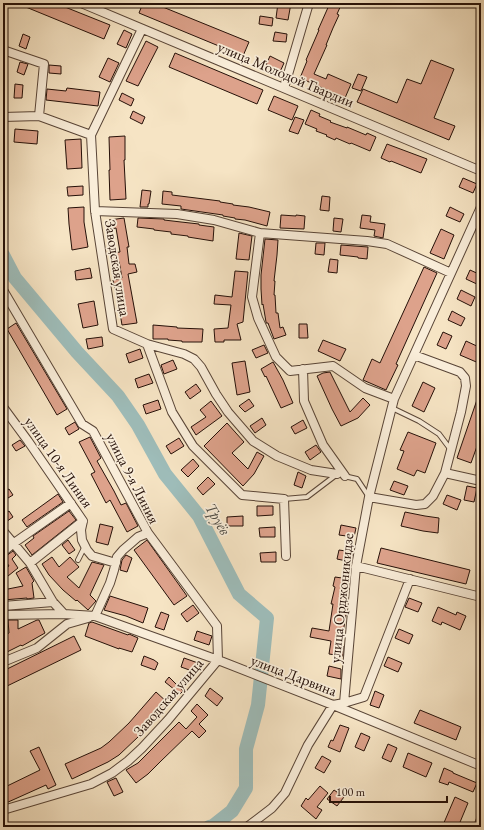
<svg xmlns="http://www.w3.org/2000/svg" width="484" height="830" font-family="'EB Garamond',serif">
<style>
.lines{fill:none;stroke-linecap:round;stroke-linejoin:round}
.river{stroke:#9ebdba;stroke-width:14}
.building{fill:#dda28b;stroke:#251008}
.lane-casing{stroke:#594537;stroke-width:6}
.street-casing{stroke:#594537;stroke-width:10}
.lane{stroke:#f9edd9;stroke-width:4}
.street{stroke:#f9edd9;stroke-width:8}
.labels{text-anchor:middle;dominant-baseline:central;stroke-width:3.5;stroke-linejoin:round;paint-order:stroke}
.street-label{font-size:15px;fill:#251008;stroke:#f9edd9}
.water-label{font-size:16px;font-style:italic;fill:#4f4d46;stroke:#f9edd9}
</style>
<rect width="100%" height="100%" fill="#f6e4c4"/>
<filter id="stains"><feTurbulence type="fractalNoise" baseFrequency=".005" numOctaves="4"/><feColorMatrix values="0 0 0 0 .2 0 0 0 0 .09 0 0 0 0 .02 0 0 0 .5 -.17"/></filter>
<radialGradient id="worn" r=".72"><stop offset=".6" stop-color="#630" stop-opacity="0"/><stop offset="1" stop-color="#630" stop-opacity=".3"/></radialGradient>
<g class="lines">
<path class="river" d="M3 255 15 278 77 352 118 396 138 425 165 474 199 516 239 594 267 618 258 705 246 749V788L232 811 213 826 209 827"/>
</g>
<path class="building" d="M16 3H55L110 25 104 39Z
M143 3H153L249 42 243 56 139 13Z
M278 3H291L288 20 276 18Z
M330 3H342L337 14 339 15 333 28 326 45H327L314 74 326 79 328 74 351 84 345 98 300 78 307 61 306 60 319 30H318Z
M260 16 273 18 272 26 259 24Z
M124 30 132 34 126 48 117 44Z
M275 32 287 34 286 42 273 41Z
M23 34 30 37 26 49 19 46Z
M146 41 158 47 138 86 126 81Z
M175 53 263 90 257 104 169 67Z
M270 56 284 63 280 72 266 65Z
M108 58 119 63 110 82 99 77Z
M431 60 454 69 434 118 455 126 449 140 357 102 363 89 397 103 407 79 421 84Z
M20 62 28 64 24 75 17 72Z
M49 65 61 66V74L49 73Z
M358 74 367 77 361 91 352 88Z
M15 84 23 85 22 98H14Z
M67 88 100 92 98 106 46 100 47 89 66 91Z
M122 93 134 99 131 106 119 100Z
M274 96 298 106 292 120 268 110Z
M311 110 320 114 319 116 331 121 330 122 347 128V127L366 135 367 133 376 137 370 151 351 143 350 144 336 138 335 140 326 136 327 135 316 131 317 129 305 124Z
M133 111 145 117 142 124 130 118Z
M295 117 304 120 298 134 289 131Z
M15 129 38 131 37 144 14 142Z
M125 136V160H124L126 199 110 200 109 170H110L109 137Z
M81 139 82 168 67 169 65 140Z
M387 144 427 159 421 173 391 161 390 162 381 158Z
M463 178 477 184 473 193 459 187Z
M83 186V195L68 196 67 187Z
M142 190 151 191 149 204H148V207H140Z
M163 191 172 192V195L220 201V202L233 204V205L249 207 270 212 267 226 245 220 235 219V218L223 216V215L181 209V206L162 204Z
M322 196 330 197 329 211 320 210Z
M84 207V222L88 247 72 250 69 224 68 208Z
M450 207 464 214 460 222 446 216Z
M281 215 296 216V215L305 216 304 229 280 228Z
M362 215 371 216 370 222 385 224 383 238 374 236 375 230 360 228Z
M124 218 129 247H127L129 264H135L137 272 128 274 137 323 122 325 116 289H115L113 280 122 278 119 261 113 262 112 253 120 252 116 228 110 229 109 220Z
M138 218 164 219V220L181 222 199 224V225L214 227 213 241 188 237V236L171 234V232L154 230V229L137 227Z
M334 218 343 219 341 232 333 231Z
M441 229 454 235 444 259 430 253Z
M239 233 252 236 249 260 236 259Z
M265 239 278 240 277 255 274 281H275L274 295H275L276 313H278L280 328 283 327 286 335 274 339 268 323H266V322L263 304 262 305 261 289V275Z
M316 243H325L324 255 315 254Z
M341 245 368 247 367 259 358 258V257L340 255Z
M330 259 338 260 337 273 328 272Z
M424 267 437 273 396 364 398 365 386 390 363 380 372 359 380 363Z
M90 268 92 278 76 280 75 271Z
M470 270 481 275V282L479 285 466 279Z
M235 271 248 272 243 322 237 324 241 340H224V342H215L214 329 228 328 231 305 214 304 215 295 232 297Z
M461 290 475 297 471 306 457 299Z
M94 301 98 325 83 328 78 304Z
M452 311 465 318 461 326 448 320Z
M16 323 67 409 57 415 7 329Z
M299 324H307L308 338H299Z
M153 325 177 327V328L203 329 202 342H182V341L168 340V339H153Z
M443 332 452 336 446 349 437 345Z
M102 337 103 346 88 349 86 339Z
M323 340 346 349 340 361 318 351Z
M466 341 481 348V364L460 355Z
M264 345 268 353 256 358 252 350Z
M140 349 143 358 129 363 126 354Z
M173 360 177 369 164 374 161 365Z
M245 361 250 392 237 395 232 363Z
M273 362 283 380 293 403 281 408 266 376 265 377 261 369Z
M330 372 350 412 363 398 370 405 358 418 341 426 332 409 317 376 323 373Z
M149 374 153 383 138 388 135 379Z
M423 382 435 388 424 412 412 406Z
M196 384 201 391 190 399 185 392Z
M480 391H481V435L471 463 457 458Z
M249 399 254 406 245 412 239 406Z
M158 400 161 409 146 414 143 405Z
M211 401 222 416 196 435 191 427 206 417 200 410Z
M262 418 266 425 255 433 250 426Z
M303 420 307 428 295 434 291 427Z
M75 422 79 429 69 435 65 428Z
M227 423 244 442 232 453 248 469 257 452 264 456 254 474 243 486 204 446Z
M408 432 436 443 425 473 417 470 414 476 397 469 404 451 400 450Z
M90 437 101 458 97 461 114 491 121 505 126 503 138 526 127 532 110 500 106 503 91 474 95 472 79 442Z
M179 438 184 446 171 454 166 446Z
M20 440 25 446 16 451 12 445Z
M316 445 321 452 310 460 305 452Z
M193 459 199 466 188 477 181 470Z
M298 472 306 476 302 488 294 485Z
M208 477 215 484 203 495 197 488Z
M394 481 408 486 404 495 390 490Z
M467 486 477 488 474 502 464 500Z
M9 489 13 495 3 501V492Z
M58 494 63 502 27 527 22 520Z
M447 495 461 500 457 510 443 504Z
M257 506H273V515L257 516Z
M9 511 13 517 3 524V515Z
M69 511 76 520 32 555 25 545 34 538 33 536Z
M405 512 425 516 439 518 438 533 423 531 401 526Z
M243 516V526H227V517Z
M100 524 113 527 108 545 96 542Z
M341 525 356 528 354 537 339 535Z
M275 527V537H260L259 528Z
M68 540 75 550 69 554 62 545Z
M147 540 187 596 174 605 134 550Z
M381 548 470 570 466 584 377 563Z
M339 550 353 552 351 562 337 559Z
M13 551 16 555 12 559 18 568 8 576 4 569 9 566 3 557 6 556Z
M276 552V562H261L260 553Z
M126 555 132 558 127 572 120 570 122 560Z
M52 557 59 567 70 557 79 567 67 577 79 588 92 562 104 565 90 595 96 601 88 610 77 600 76 601 63 590 49 575 42 564Z
M26 567 34 581 32 583 34 598 27 599V598L3 600V590L23 586 16 573Z
M335 577 349 579 347 597 348 598 345 611H347L346 614 341 646H343V656L329 654 331 641 310 637 312 628 329 631 333 604H331L335 587 333 586Z
M110 596 148 608 143 623 126 616 104 610Z
M409 598 422 603 418 612 405 607Z
M193 605 199 613 187 622 181 614Z
M438 607 456 615 457 612 466 616 460 630 442 622 441 625 432 621Z
M161 612 169 615 164 630 155 627Z
M8 620H18V629L37 620H39L45 633 22 646 21 645 3 654V636L9 633Z
M92 622 128 635 129 634 138 638 132 652 119 648V649L85 636 89 623Z
M399 629 413 635 409 644 395 638Z
M197 631 212 636 209 645 194 640Z
M74 636 81 650 3 688V671Z
M144 656 154 660 158 663 155 670 141 665Z
M388 657 402 663 398 672 384 666Z
M184 658 198 663 195 672 181 667Z
M329 666 341 669V679L327 676Z
M169 677 183 691 180 694 165 682Z
M210 688 223 698 217 706 205 696Z
M375 691 384 695 379 708 370 705Z
M156 692 168 703 138 737 119 755 108 762 72 779 65 764 101 748 109 742 129 723Z
M197 704 208 715 199 724 206 731 199 738 192 731 161 761 148 774 136 783 126 770 138 763 179 722 186 729 197 717 191 711Z
M420 710 461 727 456 740 414 723Z
M340 725 349 728 340 752 328 747 331 740 333 741Z
M361 733 370 737 364 751 355 747Z
M388 744 397 748 391 762 382 758Z
M39 747 56 785 48 789 46 785 6 803 3 797V788L40 770 30 751Z
M408 753 432 763 426 777 403 767Z
M322 756 331 761 324 773 315 768Z
M444 768 453 772V773L477 783 473 792 449 782 448 785 439 782Z
M116 778 123 792 114 796 107 782Z
M320 786 328 793 317 807 322 810 316 819 301 806 306 798 308 800Z
M334 790 344 797 337 806 327 799Z
M455 797 468 803 458 827H447L443 825Z"/>
<g class="lines">
<defs>
<path id="lane" d="M392 408 419 421 439 434 451 450
M344 476 357 479 369 497
M284 499 307 497 336 475
M78 560 85 546"/>
<path id="street" d="M81 3 481 171
M142 29 91 135 95 211 113 329 147 344 172 412 193 446 242 495 284 499 286 556
M3 50 44 64 39 116
M284 88 309 3
M3 117 39 116 91 135
M95 211 177 214 214 220 260 233 367 241 387 244 451 273
M260 233 252 297 258 318 276 357 290 371 333 366 365 388 394 399
M3 290 82 424 93 431 148 533 138 537 130 544 123 550 117 557 114 570 110 583 95 616
M147 344 184 354 194 359 201 367 216 394 228 412 253 441 277 456 311 470 337 474
M303 369 304 401 323 445 345 476
M3 407 28 441 83 521 81 530 82 540 87 550 92 556 116 563
M445 473 481 481
M369 497 416 505 425 504 433 496 445 473 461 412 466 386 465 378 460 372 414 355
M3 531 30 563 53 602 64 614 95 616 218 660 333 705 481 766
M3 552 14 543 71 503
M30 563 83 521
M356 566 481 597
M3 606 53 602
M3 615 64 614
M3 662 37 648 67 624 88 618
M344 703 364 697 410 579
M3 810 91 784 112 773 128 761 142 748 168 720 218 660 217 626 148 533
M247 827 272 808 285 793 308 745 333 705 344 703 356 566 369 497 394 399 481 207
M478 827 481 819"/>
</defs>
<use href="#lane" class="lane-casing"/>
<use href="#street" class="street-casing"/>
<use href="#lane" class="lane"/>
<use href="#street" class="street"/>
</g>
<g class="labels">
<g class="street-label">
<text transform="translate(286 74) rotate(23)">улица Молодой Гвардии</text>
<text transform="translate(118 268) rotate(81)">Заводская улица</text>
<text transform="translate(59 462) rotate(55)">улица 10-я Линия</text>
<text transform="translate(133 478) rotate(63)">улица 9-я Линия</text>
<text transform="translate(341 598) rotate(-84)">улица Орджоникидзе</text>
<text transform="translate(294 675) rotate(21)">улица Дарвина</text>
<text transform="translate(168 697) rotate(-49)">Заводская улица</text>
</g>
<g class="water-label">
<text transform="translate(218 519) rotate(59)">Труёв</text>
</g>
</g>
<rect width="484" height="830" fill="none" stroke="#f6e4c4" stroke-width="16"/>
<rect x="4" y="4" width="476" height="822" fill="none" stroke="#251008" stroke-width="2"/>
<rect x="8" y="8" width="468" height="814" fill="none" stroke="#251008"/>
<path d="M330 796v6h117v-6" fill="none" stroke="#251008" stroke-width="2"/>
<text x="336" y="796" font-size="12" fill="#251008" stroke="#f9edd9" stroke-width="3" paint-order="stroke">100 m</text>
<rect width="100%" height="100%" filter="url(#stains)"/>
<rect width="100%" height="100%" fill="url(#worn)"/>
</svg>
